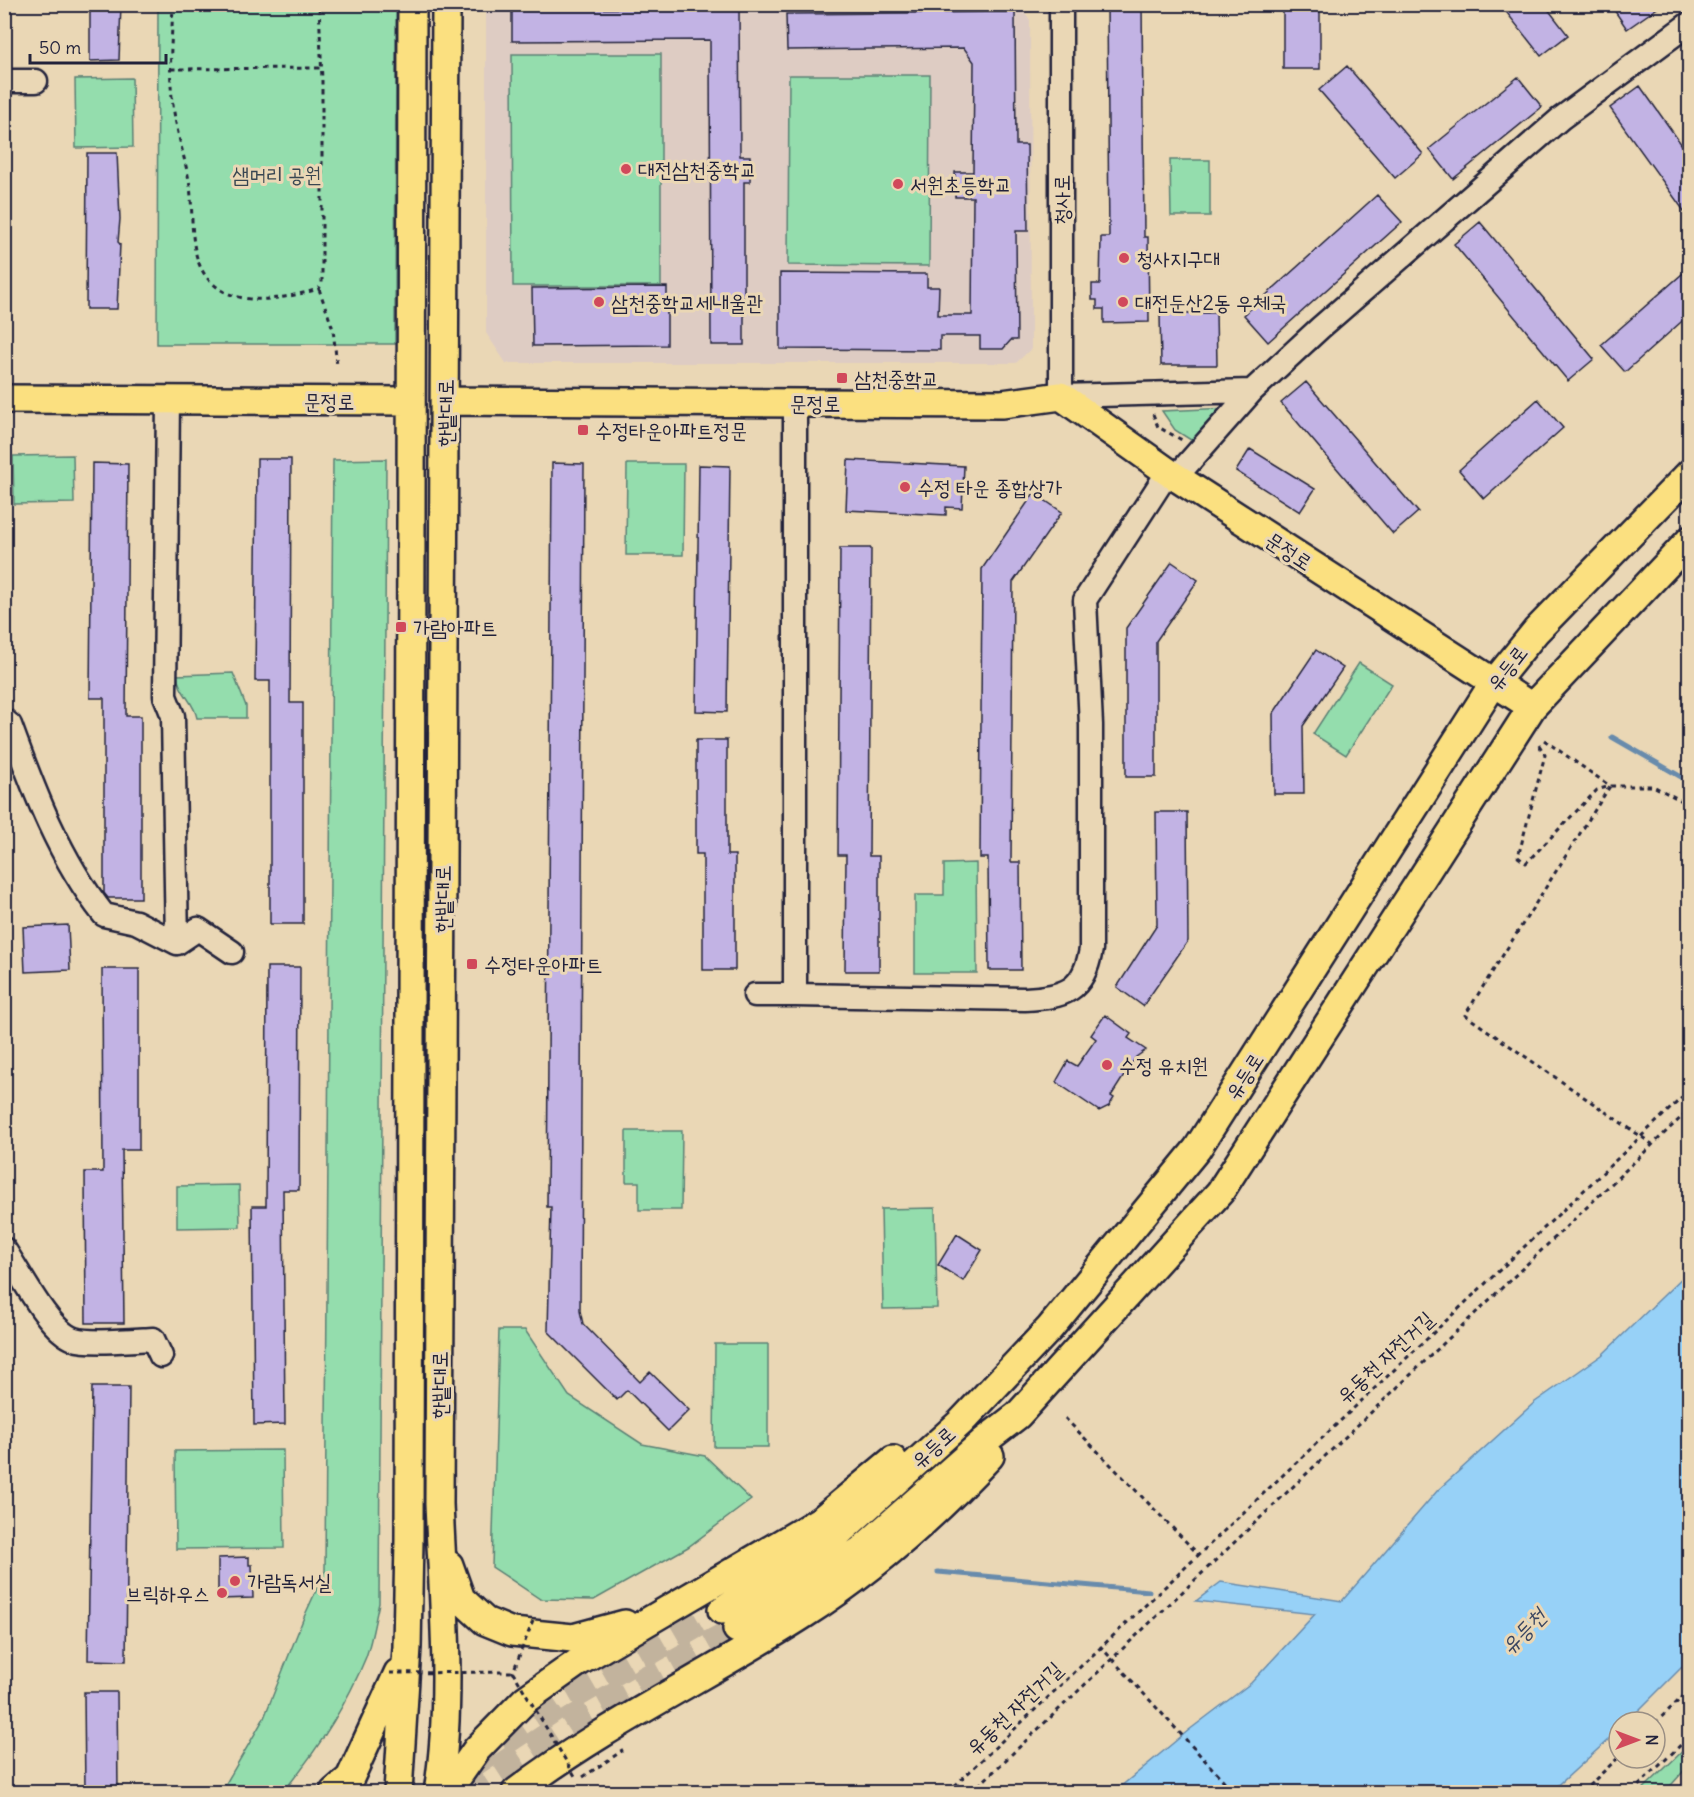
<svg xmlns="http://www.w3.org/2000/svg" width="1694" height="1797" font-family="Delius,'Poor Story',sans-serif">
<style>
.built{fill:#deccc3}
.green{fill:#94ddad;stroke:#5b8074;stroke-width:1.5}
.water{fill:#97d1f7;stroke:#688bac;stroke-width:1.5}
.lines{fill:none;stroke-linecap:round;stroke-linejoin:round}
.stream{stroke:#688bac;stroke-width:5}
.building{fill:#c2b3e4;stroke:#22223b;stroke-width:1.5}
.major-tunnel{stroke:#c2b39d;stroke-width:27;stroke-dasharray:27 14;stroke-linecap:butt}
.minor-casing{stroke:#22223b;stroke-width:27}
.major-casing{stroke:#22223b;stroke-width:32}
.path{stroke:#22223b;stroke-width:3;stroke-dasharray:4.5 4.5;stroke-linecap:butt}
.minor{stroke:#ead7b5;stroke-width:22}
.major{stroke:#fbe080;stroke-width:27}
.path-bridge{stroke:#22223b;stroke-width:3;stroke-dasharray:4.5 4.5;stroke-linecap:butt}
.poi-dot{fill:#d1495b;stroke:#ead7b5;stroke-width:2}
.labels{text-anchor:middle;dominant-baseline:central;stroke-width:6;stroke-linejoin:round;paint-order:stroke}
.poi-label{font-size:21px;fill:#22223b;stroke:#ead7b5;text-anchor:start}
.park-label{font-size:21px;fill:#394752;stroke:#ead7b5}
.street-label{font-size:21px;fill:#22223b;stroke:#ead7b5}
.water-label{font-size:22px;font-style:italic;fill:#394561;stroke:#ead7b5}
</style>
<rect width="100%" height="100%" fill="#ead7b5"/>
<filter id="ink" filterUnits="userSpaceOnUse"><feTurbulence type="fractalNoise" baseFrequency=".0167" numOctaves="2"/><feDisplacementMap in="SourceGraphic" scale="12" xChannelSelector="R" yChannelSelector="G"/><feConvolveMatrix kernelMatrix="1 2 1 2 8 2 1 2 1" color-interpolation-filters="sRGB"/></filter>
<g filter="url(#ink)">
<path class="built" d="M1018 4 1030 20 1031 349 1016 363H506L486 333V5Z"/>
<path class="green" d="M158 5H396L395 344H157Z
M512 54H661V286H513Z
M789 75H930L929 266 788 265Z
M132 78 133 147 76 148 75 79Z
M1170 160H1210V216H1171Z
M1227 408 1194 442 1175 430 1162 411Z
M73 455 74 503 14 504 13 456Z
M386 459 379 1603C375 1620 372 1640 366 1657 346 1706 316 1752 283 1792H221L264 1718 304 1617 325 1571 333 460Z
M627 464H684L683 555H626Z
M1359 663 1392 684 1346 755 1313 734Z
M233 673 246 706V718H197C194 701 179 693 177 675Z
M976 863 977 973H915V895H944V864Z
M626 1131H682L681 1210H639V1182H626Z
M239 1185 240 1227 177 1228V1186Z
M935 1208 937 1308 883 1309 881 1209Z
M499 1330H525L569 1396 642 1444 705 1456 751 1500 688 1547 594 1600 540 1599 492 1567Z
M715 1344H768V1447H714Z
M283 1450 284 1548 176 1549 175 1451Z
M1689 1745V1765L1665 1792H1640Z"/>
<path class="water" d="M1689 1271V1660L1627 1722H1619V1730L1551 1792H1114L1189 1730 1251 1683 1315 1614 1196 1601 1221 1582 1342 1601 1438 1490 1535 1402 1602 1355Z"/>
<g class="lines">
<path class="stream" d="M1612 737 1690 782
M938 1572 1149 1591"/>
</g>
<path class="building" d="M90 4H121L119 60 90 61Z
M1107 4H1142L1144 237H1148L1149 322 1104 323V309H1097V300H1092V284H1100L1101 237H1109Z
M1283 4H1320V69H1283Z
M1500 4H1544L1568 35 1541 56Z
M1610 4H1663L1627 29Z
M739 8 740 156H750V182H744V345H711L710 40 512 41V9Z
M1015 12 1016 145H1027L1028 231H1016L1017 340H1011L1003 349H980V336H940V350L780 349V273L927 274V287H939L938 315H972L973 197H955V172H973L974 62 964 48 787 50 786 14Z
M1347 66 1423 154 1395 178 1319 90Z
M1518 77 1542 107 1453 179 1429 149Z
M1640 86 1689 155V218L1610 108Z
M87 153H117L120 219 118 242 120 244 117 309H86Z
M1377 195 1402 222 1268 342 1244 315Z
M1480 222 1594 359 1568 381 1454 244Z
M1689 268V315L1625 372 1601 345Z
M667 287V345L533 346 532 288Z
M1160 313H1216L1217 365H1161Z
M1306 382 1418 512 1393 534 1281 403Z
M1538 399 1563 428 1484 499 1459 470Z
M1250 449 1315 489 1300 512 1236 471Z
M257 459H291L290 703H303V924H270V681H255Z
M848 460 964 466 962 508 946 507V515L846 510Z
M92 463 128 464 126 716H141V898H108L104 893V698H90Z
M552 463 584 464 580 1311 583 1324 640 1382 650 1372 689 1410 668 1431 627 1390 617 1400 548 1331 551 1207H547Z
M699 465 730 466 727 712 696 711Z
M1034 493 1062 512 1013 582 1011 862H1020L1021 970H989L988 858H980L982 569Z
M840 548H871L869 856H879V971H845L846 855H838Z
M1172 562 1198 580 1156 641V777H1126V628Z
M1316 650 1343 668 1303 726 1304 794H1274L1273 714Z
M696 740H727V855H735V970H703V854H696Z
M1156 812H1187L1188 941 1143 1006 1117 987 1157 925Z
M68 925 70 970 25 972 23 927Z
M267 967H300L299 1190H283L285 1424 254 1425 252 1206H266Z
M102 969H139V1150H122L124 1323H86L85 1172H103Z
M1105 1015 1131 1034 1128 1038 1146 1050 1136 1057 1111 1096 1114 1098 1109 1106 1099 1111 1056 1082 1068 1061 1077 1066 1096 1039 1091 1035Z
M957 1234 982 1250 963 1281 938 1265Z
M92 1387H129L126 1661 88 1660Z
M249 1557V1565H252L253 1598 218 1599V1558Z
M84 1692H117L118 1792H85Z"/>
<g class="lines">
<path class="major-tunnel" d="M468 1767 568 1699 722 1610
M462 1792 577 1717 737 1629"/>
<defs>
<path id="minor" d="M1061 4V396L1252 391
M4 81H36
M168 400 165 696 173 716 177 943
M1176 477 1252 391 1320 328 1560 119 1690 23
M4 720 10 725C34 791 59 858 104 915L136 922 177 943 198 929 232 952
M755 995H795V403
M795 995 1025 999C1065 997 1084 991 1091 949V725L1085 600 1168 472
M4 1249C21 1274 48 1330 74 1339 89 1344 135 1340 153 1339L161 1356"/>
<path id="major" d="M4 399 411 401
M445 401 1002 404 1061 396 1168 472 1532 707
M449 1565 461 1599 485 1621 512 1632 573 1638 625 1624
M722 1610 834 1537 961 1422 1050 1328 1197 1149 1493 684 1536 631 1690 473
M737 1629 860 1551 983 1442 1018 1415 1220 1192 1532 707 1690 540
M334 1792 350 1778 398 1673
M398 1792 407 1647 409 1540 412 4
M438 1792C453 1698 443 1599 439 1504L446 4
M447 1792 477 1749 526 1699 577 1663 821 1520 893 1460
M516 1792C605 1724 708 1676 803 1615 872 1571 934 1516 990 1456"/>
</defs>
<use href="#minor" class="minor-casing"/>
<use href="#major" class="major-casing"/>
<path class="path" d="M173 4C172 37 168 72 173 105 176 130 184 155 189 180 195 212 186 256 210 281 239 310 284 298 319 289L322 283V81L319 4
M171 69 321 68
M319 289 333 329 337 366
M1153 414 1158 427 1182 440
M1544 740 1610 786H1653L1690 805
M1539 745 1545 755 1518 857 1526 863 1597 790 1610 786 1465 1015 1652 1144
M1065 1418 1198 1554
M1100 1646 1234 1792
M1655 1723 1690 1690
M583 1777 622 1751 621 1749
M948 1792 1690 1090
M972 1792 1690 1109
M1582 1792 1619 1757
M1632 1792 1690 1736"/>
<use href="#minor" class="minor"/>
<use href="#major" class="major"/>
<path class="path-bridge" d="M533 1621 513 1672 575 1776
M390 1673 513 1672"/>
</g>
</g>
<g class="poi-dot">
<circle cx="626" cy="169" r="6"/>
<circle cx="898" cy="184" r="6"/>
<circle cx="1124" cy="258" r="6"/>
<circle cx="599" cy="302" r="6"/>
<circle cx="1123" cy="302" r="6"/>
<rect x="836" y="372" width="12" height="12" rx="3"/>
<rect x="577" y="424" width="12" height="12" rx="3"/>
<circle cx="905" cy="487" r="6"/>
<rect x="395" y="621" width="12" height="12" rx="3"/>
<rect x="466" y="958" width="12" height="12" rx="3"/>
<circle cx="1107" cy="1065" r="6"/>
<circle cx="235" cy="1581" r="6"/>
<circle cx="222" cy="1593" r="6"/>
</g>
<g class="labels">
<g class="poi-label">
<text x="638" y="169">대전삼천중학교</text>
<text x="910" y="184">서원초등학교</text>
<text x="1136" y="258">청사지구대</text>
<text x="611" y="302">삼천중학교세내울관</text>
<text x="1135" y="302">대전둔산2동 우체국</text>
<text x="854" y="378">삼천중학교</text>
<text x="595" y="430">수정타운아파트정문</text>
<text x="917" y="487">수정 타운 종합상가</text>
<text x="413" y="627">가람아파트</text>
<text x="484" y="964">수정타운아파트</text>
<text x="1119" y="1065">수정 유치원</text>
<text x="247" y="1581">가람독서실</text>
<text x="210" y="1593" text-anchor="end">브릭하우스</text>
</g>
<g class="park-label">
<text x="277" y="174">샘머리 공원</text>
</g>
<g class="street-label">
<text transform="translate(1061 200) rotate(-90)">청사로</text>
<text x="329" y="401">문정로</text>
<text x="815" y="403">문정로</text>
<text transform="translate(445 413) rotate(-90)">한밭대로</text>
<text transform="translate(1289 551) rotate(33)">문정로</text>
<text transform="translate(1507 668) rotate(-52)">유등로</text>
<text transform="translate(442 899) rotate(-90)">한밭대로</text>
<text transform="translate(1244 1076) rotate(-57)">유등로</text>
<text transform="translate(1385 1357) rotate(-43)">유동천 자전거길</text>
<text transform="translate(439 1385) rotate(-90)">한밭대로</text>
<text transform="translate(933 1447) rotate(-42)">유등로</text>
<text transform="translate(1014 1708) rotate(-44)">유동천 자전거길</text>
</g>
<g class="water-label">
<text transform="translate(1523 1631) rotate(-46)">유등천</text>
</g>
</g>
<rect width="1694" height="1797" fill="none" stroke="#ead7b5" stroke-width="24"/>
<rect x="12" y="12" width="1670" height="1773" fill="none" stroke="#22223b" stroke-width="2" filter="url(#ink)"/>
<g transform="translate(1637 1740) rotate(90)"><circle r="28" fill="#ead7b5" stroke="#9a8f84" stroke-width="1.5"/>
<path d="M0-4.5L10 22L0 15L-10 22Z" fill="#d1495b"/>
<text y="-9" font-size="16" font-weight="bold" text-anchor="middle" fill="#22223b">N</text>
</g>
<path d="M30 54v9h136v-9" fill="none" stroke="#22223b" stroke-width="3"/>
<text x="39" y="54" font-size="18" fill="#22223b" stroke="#ead7b5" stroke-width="4.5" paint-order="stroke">50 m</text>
</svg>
